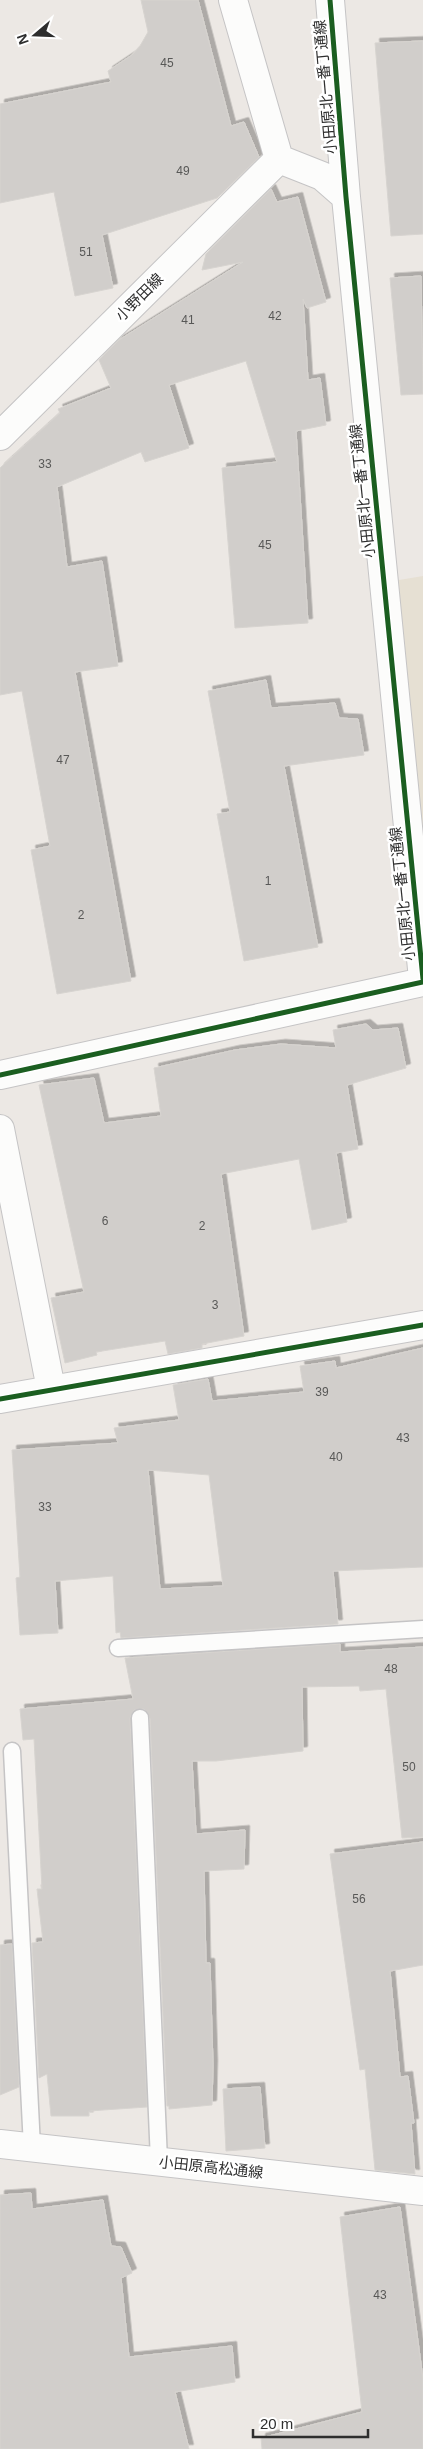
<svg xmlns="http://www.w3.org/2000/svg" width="423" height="2449" font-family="Arial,'Noto Sans JP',sans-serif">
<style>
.education{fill:#e6e0d3}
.building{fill:#d1cecb;stroke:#d7d4d0;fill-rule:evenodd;filter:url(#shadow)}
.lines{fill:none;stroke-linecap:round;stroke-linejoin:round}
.lane-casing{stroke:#c5c4c5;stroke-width:19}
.street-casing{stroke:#c5c4c5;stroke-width:30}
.lane{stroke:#fcfcfb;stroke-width:16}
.street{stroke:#fcfcfb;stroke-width:28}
.cycleway-casing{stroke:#fff;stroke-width:8}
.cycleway{stroke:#1b5e20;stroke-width:5}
.labels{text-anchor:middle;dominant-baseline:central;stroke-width:5;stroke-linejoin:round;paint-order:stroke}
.number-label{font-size:12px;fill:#585857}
.street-label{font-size:15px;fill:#2e2e2e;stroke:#fff}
</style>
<defs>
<filter id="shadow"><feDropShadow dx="4.5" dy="-4.5" stdDeviation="0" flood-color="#0004"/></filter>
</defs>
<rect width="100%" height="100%" fill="#ece8e4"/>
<path class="education" d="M423 576V868L393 581Z"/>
<path class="building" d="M141 0H198L231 126 244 122 259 157 217 198 102 235 113 288 75 296 54 192 0 203V104L111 82 108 71 132 55 140 46 148 32Z
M423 41V234L391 236 375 43Z
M271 189 277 202 298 197 326 302 307 308 303 299 308 380 320 378 326 425 296 431 308 623 235 628 222 468 277 462 246 361 169 385 189 448 145 462 141 452 57 487 67 567 102 561 118 666 75 672 131 981 57 994 31 850 50 846 22 691 0 695V468L60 413 58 409 111 388 99 360 119 340 243 262 202 270 206 254Z
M421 276 423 394 401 395 390 278Z
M266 680 271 708 335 703 339 718 358 719 364 755 284 766 318 947 244 961 217 814 230 812 208 691Z
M366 1024 373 1030 398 1028 406 1068 347 1085 358 1149 336 1153 347 1222 312 1230 299 1159 221 1174 244 1336 202 1344V1348L168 1354 165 1341 96 1352 97 1355 65 1363 51 1298 84 1292 39 1085 94 1078 104 1123 161 1116 154 1068 235 1050 281 1044 336 1048 333 1030Z
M423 1348V1567L333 1571 338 1624 121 1638 120 1632 116 1633 113 1576 55 1581 58 1633 20 1635 16 1578 20 1577 12 1450 118 1443 114 1428 179 1420 173 1385 208 1379 212 1401 304 1392 300 1366 335 1361 336 1368ZM148 1470 209 1475 223 1586 160 1589Z
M340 1644V1652L423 1647V1837L402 1838 386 1689 360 1691 359 1686 302 1687 303 1751 216 1761H192L196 1834 245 1830 244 1869 204 1871 206 1963H210L213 2065 212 2105 169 2109V2106H167L150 1718 144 1709 134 1710 130 1718 147 2107 89 2111V2116H51L47 2074 39 2078 32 1943 43 1942 37 1889H42L34 1739 23 1740 20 1709 133 1699 125 1658Z
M423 1842V1965L390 1971 400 2077 408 2076 414 2123H411L415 2174 375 2170 365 2069 360 2070 330 1854Z
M12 1944 19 2087 0 2095V1945Z
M260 2087 265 2148 226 2151 223 2089Z
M31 2193 32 2209 103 2200 111 2246 121 2247 132 2273 121 2278 129 2357 232 2346 235 2382 175 2392 189 2449H0V2195Z
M400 2207 423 2379V2449H262L261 2438 362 2412 340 2217Z"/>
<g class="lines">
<defs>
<path id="lane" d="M118 1648 423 1629
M140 1718 159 2161
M12 1751 32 2147"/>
<path id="street" d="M233 0 279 159 322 176 346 197
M330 0 346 197 423 979
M0 436 279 159
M0 1075 423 982
M0 1129 51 1389
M0 1399 423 1325
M0 2144 423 2191"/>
</defs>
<use href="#lane" class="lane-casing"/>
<use href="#street" class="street-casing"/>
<use href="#lane" class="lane"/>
<use href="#street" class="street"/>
<defs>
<path id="cycleway" d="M330 0 346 197 423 979
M0 1075 423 982
M0 1399 423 1325"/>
</defs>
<use href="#cycleway" class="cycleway-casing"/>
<use href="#cycleway" class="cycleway"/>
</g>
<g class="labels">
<g class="number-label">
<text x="167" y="63">45</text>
<text x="183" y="171">49</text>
<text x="86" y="252">51</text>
<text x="275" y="316">42</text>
<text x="188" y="320">41</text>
<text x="45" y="464">33</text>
<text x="265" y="545">45</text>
<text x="63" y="760">47</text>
<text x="268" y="881">1</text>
<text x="81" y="915">2</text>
<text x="105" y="1221">6</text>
<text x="202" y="1226">2</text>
<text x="215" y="1305">3</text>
<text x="322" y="1392">39</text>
<text x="403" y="1438">43</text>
<text x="336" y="1457">40</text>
<text x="45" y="1507">33</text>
<text x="391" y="1669">48</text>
<text x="409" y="1767">50</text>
<text x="359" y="1899">56</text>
<text x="380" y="2295">43</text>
</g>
<g class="street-label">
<text transform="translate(325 87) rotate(-95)">小田原北一番丁通線</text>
<text transform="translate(139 297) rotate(-45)">小野田線</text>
<text transform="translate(362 491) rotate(-96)">小田原北一番丁通線</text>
<text transform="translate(402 894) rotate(-96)">小田原北一番丁通線</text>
<text transform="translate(211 2167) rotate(6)">小田原高松通線</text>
</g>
</g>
<g transform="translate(35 35) rotate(251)" stroke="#ffffff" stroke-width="4" paint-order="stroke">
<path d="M0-4L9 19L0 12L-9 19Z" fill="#2e2e2e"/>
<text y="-8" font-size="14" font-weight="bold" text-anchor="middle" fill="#2e2e2e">N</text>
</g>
<path d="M253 2429v8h115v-8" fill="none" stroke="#2e2e2e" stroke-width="2.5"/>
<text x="260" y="2429" font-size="15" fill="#2e2e2e" stroke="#ffffff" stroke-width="4" paint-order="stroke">20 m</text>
</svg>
